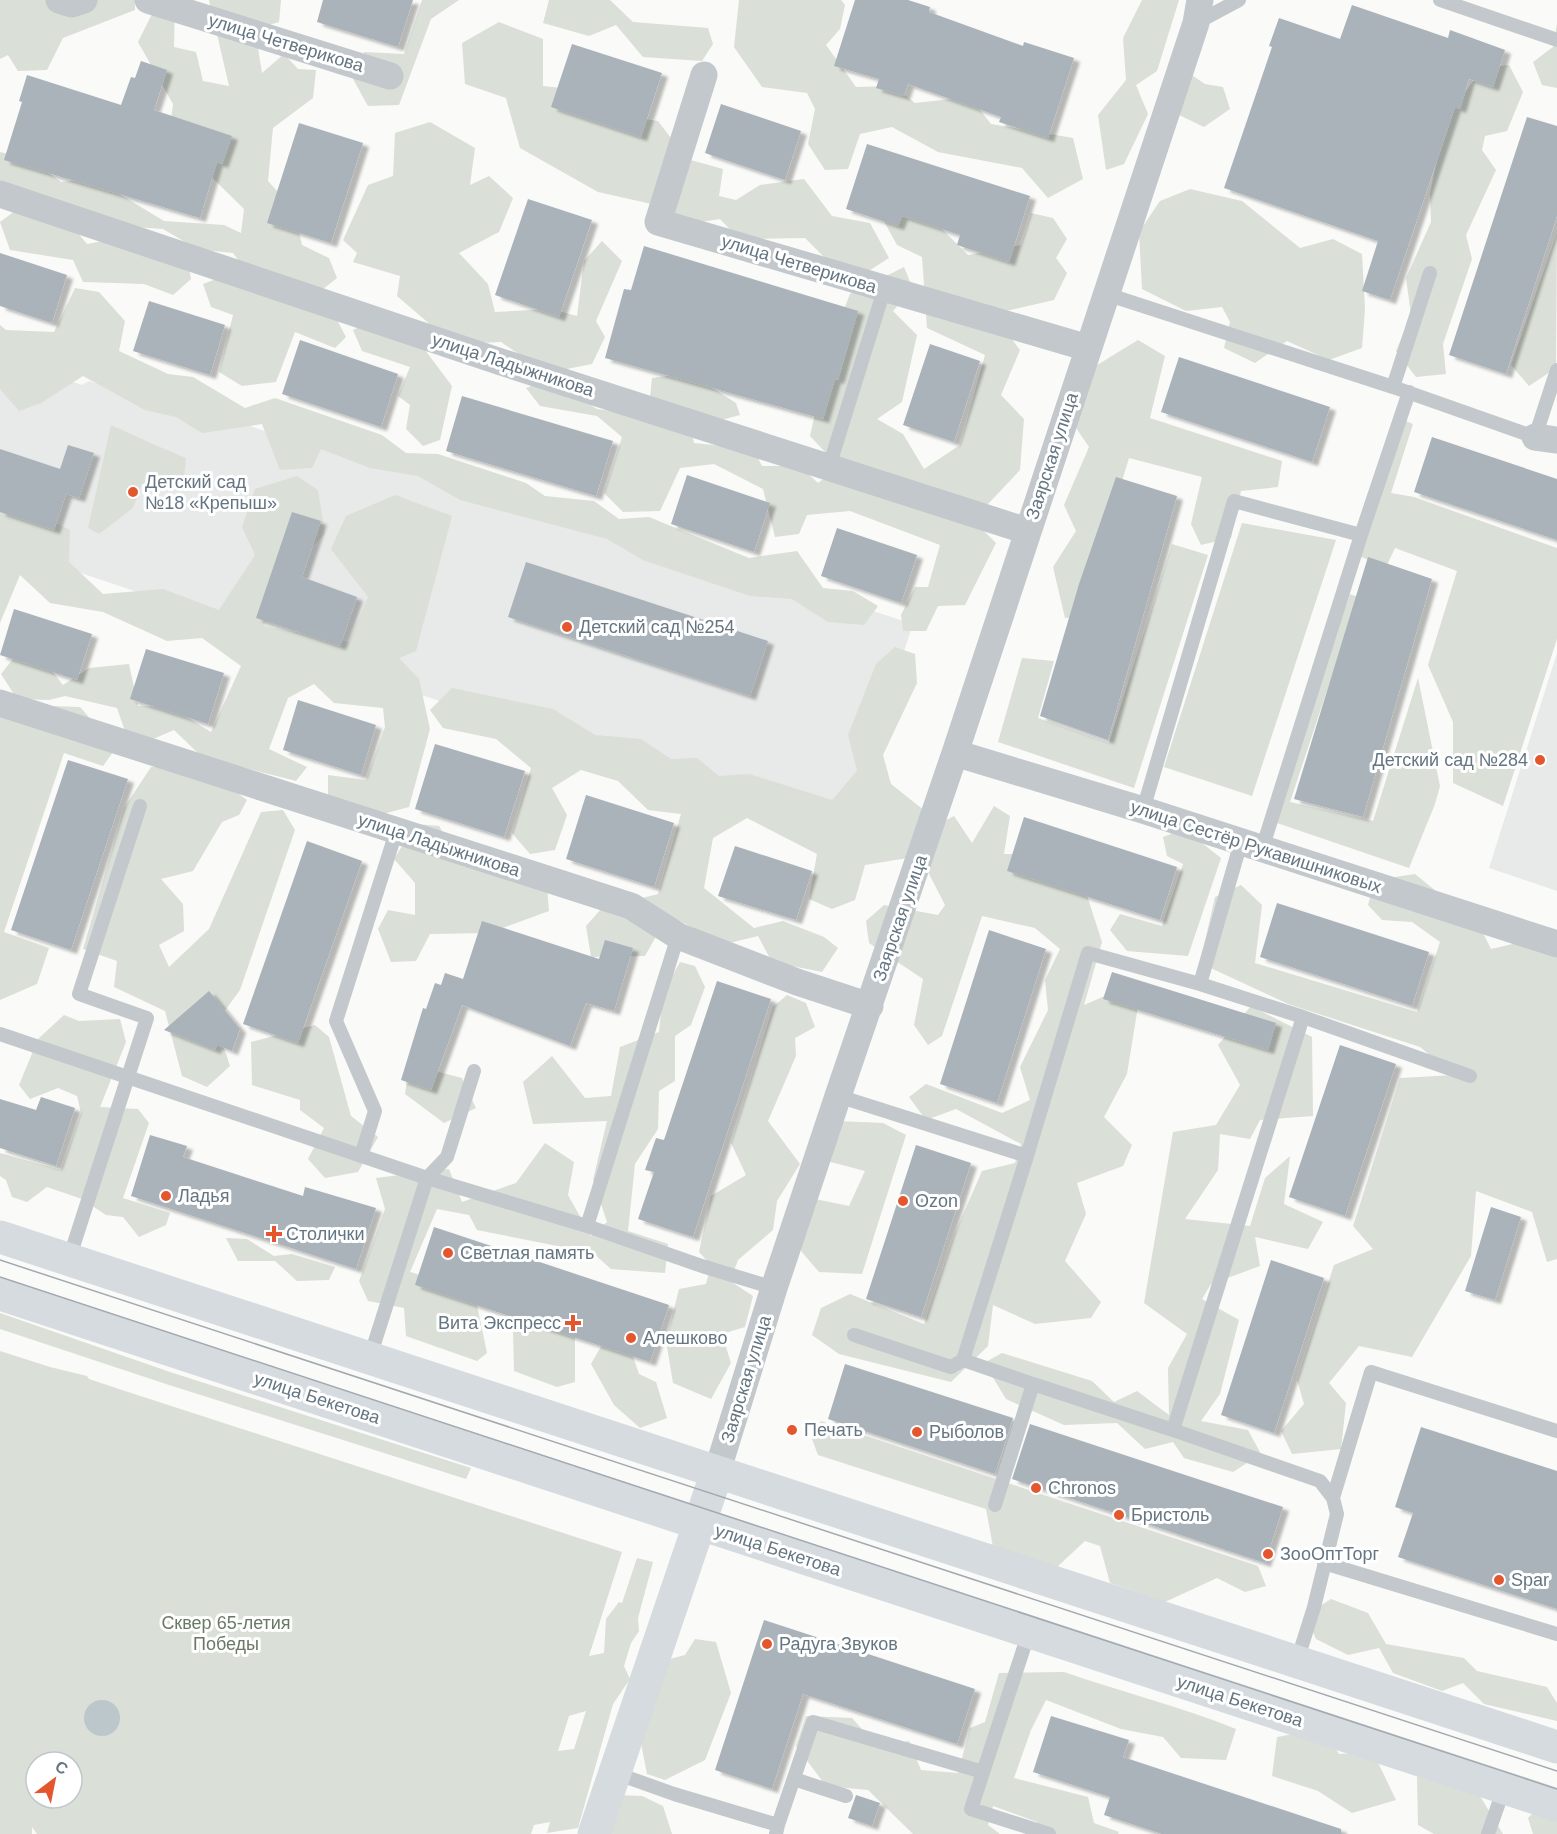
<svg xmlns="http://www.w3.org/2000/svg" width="1557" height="1834" font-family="Helvetica,sans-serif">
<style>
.built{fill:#e8e9e9}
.green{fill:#dadfd7;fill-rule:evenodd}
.water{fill:#bbc7cb}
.building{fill:#aab3b9;filter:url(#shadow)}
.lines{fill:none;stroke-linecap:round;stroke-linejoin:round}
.lane{stroke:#c3c8cc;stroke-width:14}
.street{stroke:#c3c8cc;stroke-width:27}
.secondary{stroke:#d6dbdf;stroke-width:33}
.tram{stroke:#a2aab0;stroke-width:1.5}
.poi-dot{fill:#e4572e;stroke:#fff;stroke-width:2}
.labels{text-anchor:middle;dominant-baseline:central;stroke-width:6;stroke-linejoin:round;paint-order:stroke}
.street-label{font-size:18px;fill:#657683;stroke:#fff}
.poi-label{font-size:18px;fill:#657683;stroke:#fff;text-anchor:start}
.park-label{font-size:18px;fill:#687a64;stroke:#fff}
</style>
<defs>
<filter id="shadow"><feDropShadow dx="6" dy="4" stdDeviation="1.5" flood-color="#0004"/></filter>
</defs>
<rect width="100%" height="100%" fill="#fafaf8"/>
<path class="built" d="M0 357 82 385 89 381 228 425 231 419 284 438 289 421 913 624 844 832 221 630 224 621 0 546Z
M1557 653V891L1489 868Z"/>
<path class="green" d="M0 0H135V10L63 38 47 70 18 71 8 55 0 59Z
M159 0 175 2 174 47 196 52 203 81 229 86 209 0H281L279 22 255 29 262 73 284 54 298 69 316 70 313 98 273 128 268 181 294 210 302 245 329 258 337 278 313 297 248 273 233 253 197 249 163 229 105 225 0 186V152L30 159 61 182 93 178 164 221 224 225 241 233 244 209 169 135 173 104 138 42Z
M422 0H459L431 19 399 105 368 106 353 79 364 52 404 54Z
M549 0H610L633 22 708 28 713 44 702 61 643 57 616 25 589 36 543 23Z
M739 0H841L845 5 840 29 826 45 856 87 893 86 915 103 970 97 991 124 1073 138 1083 179 1048 198 1022 168 938 152 892 127 860 134 848 169 825 170 808 144 815 109 807 93 762 87 734 47Z
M1142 0H1179L1157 71 1136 85 1148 114 1124 164 1106 170 1098 115 1126 80 1123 38Z
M499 22 543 39V86L571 89 591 111 658 121 687 159 723 169 719 196 736 200 760 185 804 179 832 216 870 223 889 258 867 272 831 264 805 238 739 239 720 219 687 224 656 205 598 192 520 148 506 98 465 84 462 43Z
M1557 24V88L1542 85 1533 62 1553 47Z
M1509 65 1523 92 1507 131 1485 136 1482 150 1496 170 1466 235 1472 259 1443 344 1446 374 1416 377 1396 351 1411 315 1406 278 1431 222 1430 194 1445 119 1483 68Z
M1187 72 1205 84 1223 87 1230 109 1204 127 1177 114Z
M430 122 475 148 470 185 489 176 513 198 499 232 459 253 488 284 495 312 551 309 577 316 584 261 602 241 622 261 596 321 605 337 592 364 547 373 501 342 453 344 397 296 400 276 353 262 357 253 343 240 368 185 393 176 395 133Z
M1190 189 1242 201 1300 248 1333 239 1362 254 1365 309 1362 348 1329 360 1287 341 1255 363 1224 348 1230 322 1222 307 1186 311 1142 289 1139 232 1160 201Z
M916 203 968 255 1021 245 1031 213 1053 218 1067 239 1056 258 1067 273 1054 300 993 314 1020 350 1001 395 1024 419 1020 470 973 520 996 543 965 605 938 606 926 631H903L901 615 915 587H928L940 545 850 511 807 515 799 534 775 537 763 489 714 464 680 468 660 511 623 512 604 493 622 437 597 416 540 406 526 388 550 379 597 409 648 416 652 378 689 373 736 403 740 415 691 428 694 443 753 449 762 466H800L818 483 839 467 810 436 832 340 850 294 904 267 913 289 893 311 917 335 902 402 877 419 903 434 924 469 960 445 985 355 927 328 922 257 897 245 875 205Z
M19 208 72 226 87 244 114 239 188 263 191 279 173 295 144 284 83 282 73 260 10 250 0 222Z
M1557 233 1556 368 1529 386 1511 365Z
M224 276 333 312 346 337 335 348 295 332 276 382 242 386 219 372 233 315 211 307 203 284Z
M75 288 99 292 125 321 119 351 168 374 193 377 245 408 275 398 382 435 406 453 438 454 526 483 545 496 594 501 619 519 649 517 749 558 797 551 823 588 853 591 878 606 864 625 828 622 792 599 750 596 643 560 607 539 460 500 418 476 370 468 321 449 312 468 280 470 262 424 202 433 176 417 145 410 83 376 41 403 19 411 0 389V325L6 330 54 332Z
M367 323 416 338 452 386 440 440 423 446 406 429 410 405 398 396 410 367 362 351 353 330Z
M1138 340 1165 356 1150 418 1282 461 1278 487 1241 491 1231 538 1201 545 1191 524 1202 477 1129 458 1080 617 1065 618 1053 567 1076 531 1064 505 1089 447 1072 422 1089 370Z
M1403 420 1413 424 1391 493 1414 497 1557 548V639L1503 806 1453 783V722L1428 665 1457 571 1395 548 1386 567 1359 556Z
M111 425 155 445 186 458 184 478 142 484 133 508 99 534 88 528Z
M297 476 318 490 325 534 287 570 292 589 263 626 349 642 368 597 331 549 346 516 395 495 452 516 416 651 399 658 419 679 430 729 409 807 364 819 328 795V775L366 780 385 727 383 708 334 703 314 684 288 698 269 749 307 767 296 781 202 757 174 730 153 739 126 734 117 708 65 696 49 700 17 699 1 674 16 655 46 663 63 685 89 668 129 664 138 706 170 707 211 732 241 666 202 638 167 641 103 612 50 603 20 575 0 623V506L16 504 70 530 69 562 103 594 163 589 219 610 255 555 242 527 255 489Z
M1242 523 1336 540 1252 796 1164 767Z
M1172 544 1208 555 1134 788 998 742 1022 658 1054 661 1038 718 1109 743Z
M1350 594 1358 597 1290 802 1373 821 1418 678 1440 786 1435 804 1409 868 1274 822 1313 696Z
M895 647 915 654 917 683 883 755 891 784 925 811 914 857 865 865 855 900 832 909 809 899 817 854 747 818 713 838 704 888 754 928 783 921 824 937 838 948 822 972 772 962 758 936 725 944 668 915 645 956 591 957 586 926 602 908 658 894 681 814 648 810 618 781 581 770 552 788 567 815 555 850 530 854 512 833 531 768 496 739 443 728 430 710 452 688 553 709 595 735 641 739 671 759 697 758 719 776 749 774 832 800 857 771 848 735 876 664Z
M0 704 80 707 116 748 103 766 64 753 4 932 49 948 37 984 0 1000Z
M151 767H202L247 800 239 815 222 822 193 871 161 879 183 904 184 931 159 945 169 967 209 929 261 812 283 810 295 830 240 990 216 1023 230 1066 207 1087 182 1076 165 1011 114 987 117 961 83 949 124 808Z
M994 806 1010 816 1004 854H1032L1081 877 1102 942 1084 1005 1123 988 1139 1000 1127 1074 1104 1117 1132 1145 1123 1166 1077 1183 1086 1214 1065 1261 1101 1302 1091 1318 1035 1324 993 1305 988 1346 951 1382 839 1354 812 1335 821 1308 850 1294 924 1324 954 1235 982 1171 1015 1163 1021 1144 956 1109 926 1120 909 1097 926 1084 1002 1113 1030 1100 1020 1067 1048 1010 1045 980 1060 949 1035 928 982 916 942 1036 928 1045 914 1025 923 979 869 943 866 921 884 905 938 915 945 905 925 866 935 826 954 816 972 843Z
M416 824 439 826 464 867 510 859 547 886 549 911 489 933 430 934 416 961 391 962 378 929 388 910 415 915V883L394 859Z
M1184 829 1221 858 1188 956 1127 951 1110 930 1120 914 1162 926 1183 864 1167 856 1163 837Z
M1415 874 1480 927 1491 949 1530 940 1557 950V1259L1547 1262 1532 1212 1476 1191 1471 1256 1412 1357 1359 1346 1329 1383 1346 1403 1341 1449 1292 1454 1281 1431 1304 1404 1297 1380 1334 1265 1373 1249 1353 1226 1400 1078 1454 1075 1420 1047 1288 1004 1200 963 1215 897 1241 885 1262 905 1255 963 1417 1012 1440 942 1412 922 1382 920 1368 905 1375 880Z
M680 962 695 966 705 987 691 1025 675 1036V1081L659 1091 658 1129 635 1164 628 1231 668 1244 665 1273 611 1269 593 1253 477 1230 469 1215 437 1209 410 1272 474 1291 487 1353 477 1361 406 1336 404 1308 368 1301 359 1281 385 1209 376 1178 449 1169 462 1202 516 1183 545 1143 574 1162 568 1195 591 1236 607 1222 593 1180 607 1121 533 1124 523 1082 552 1056 585 1098 611 1096 620 1047 659 1032 663 992Z
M787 995 806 1003 815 1027 795 1038 796 1056 768 1121 800 1164 777 1201 773 1230 738 1260 730 1281 753 1296 745 1327 722 1334 731 1363 711 1399 673 1383 666 1341 679 1289 706 1284 711 1265 699 1252 711 1196 746 1175 731 1143 773 1007Z
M1251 1006 1312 1037 1313 1116 1260 1120 1250 1139 1220 1134 1218 1170 1185 1219 1250 1226 1265 1178 1290 1156 1284 1204 1323 1222 1308 1249 1255 1237 1260 1266 1211 1284 1202 1299 1239 1320 1220 1394 1201 1421 1248 1430 1261 1454 1233 1472 1184 1458 1173 1442 1145 1449 1117 1423 1064 1425 1006 1399 984 1363 1002 1353 1092 1381 1114 1402 1137 1391 1169 1415 1168 1368 1187 1334 1144 1303 1173 1132 1216 1125 1240 1085 1218 1045Z
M64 1015 79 1021 120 1019 126 1042 100 1107 138 1109 149 1123 123 1198 170 1213 166 1225 139 1237 123 1217 106 1215 82 1199 47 1187 27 1202 12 1197 6 1180 0 1176V1153L61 1170 81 1113 77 1096 58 1088 30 1099 19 1085 38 1039Z
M315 1025 329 1037 351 1116 378 1137 358 1172 325 1178 308 1159 324 1128 300 1110V1100L252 1085 251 1042Z
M409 1064 462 1078 476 1108 444 1123 405 1094Z
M837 1121 883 1123 906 1135 862 1274 819 1272 795 1244 810 1198 849 1206 865 1171 827 1161Z
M226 1238 247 1239 274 1256 292 1254 335 1267 329 1280 297 1281 275 1261H238Z
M0 1313 170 1372 471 1468 466 1479 166 1384 0 1329Z
M523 1314 575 1320V1382L557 1387 514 1371 513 1330Z
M628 1342 639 1374 656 1382 667 1418 640 1428 614 1405 591 1364 603 1343Z
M0 1351 50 1367 87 1376 89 1379 122 1390 622 1552 589 1656 604 1653 606 1619 619 1602 622 1603 637 1558 653 1562 638 1618 639 1631 631 1643 624 1666 630 1679 613 1704 578 1828 547 1833 550 1822 534 1825 531 1834H37L32 1827V1834H0ZM586 1711 574 1749 558 1751 569 1716ZM36 1762H72V1798H36Z
M821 1421 1258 1566 1266 1586 1245 1592 1217 1578 1165 1602 1110 1583 1100 1546 1085 1541 1056 1568 993 1547 986 1509 818 1455 812 1439Z
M1331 1599 1368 1613 1386 1644 1464 1658 1477 1671 1547 1687 1557 1703V1721L1484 1704 1463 1683 1442 1691 1393 1673 1379 1648 1348 1655 1316 1639 1306 1615Z
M695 1639 716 1642 731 1693 705 1760 665 1780 647 1774 640 1738 662 1661 685 1655Z
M1064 1672C1121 1692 1180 1706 1236 1729L1226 1760 1181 1758 1163 1737 1121 1729 1046 1700 1031 1730 1014 1778 1088 1797 1094 1823 1119 1832 1118 1834H1036L1037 1822 993 1806 988 1825 1000 1834H913L868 1790 826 1786 796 1746 806 1716 852 1718 877 1746 909 1741 921 1770 958 1773 970 1728 985 1722 999 1673Z
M1323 1729 1339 1754 1373 1752 1396 1800 1352 1813 1318 1791 1272 1776 1277 1737Z
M1417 1777 1469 1778 1503 1834H1434L1418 1825Z
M618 1795 642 1796 663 1806 672 1834H602Z
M1544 1802 1557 1807V1834H1533L1528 1818Z"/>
<path class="water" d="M84 1718a18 18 0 1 1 36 0a18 18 0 1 1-36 0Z"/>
<path class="building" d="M323 0H413L398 47 317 22Z
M855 0H908L930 7 929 12 1023 46 1024 42 1074 58 1048 138 999 122 1001 117 908 84 904 96 876 88 879 79 834 66Z
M1352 5 1448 38 1450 30 1505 50 1493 87 1469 79 1460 109 1455 107 1390 300 1362 291 1378 241 1224 188 1272 47 1269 46 1279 18 1340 39Z
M572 44 662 73 641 137 551 107Z
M141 61 167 70 154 110 232 136 222 164 217 162 200 218 4 160 22 102 19 101 27 75 121 105 131 77 135 78Z
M721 104 801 131 785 180 705 153Z
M1527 117 1557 126V216L1506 374 1449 355Z
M299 123 363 143 331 243 267 223Z
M867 144 1030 196 1009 262 957 245 960 235 902 216 898 226 846 209Z
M528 199 592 220 559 317 495 295Z
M644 246 858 311 838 380 835 379 823 419 605 358 624 289 631 290Z
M0 253 67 275 52 323 0 306Z
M149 301 225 325 210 375 133 351Z
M300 340 398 374 381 427 282 394Z
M930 344 980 361 954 442 903 425Z
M1179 357 1330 407 1312 462 1161 412Z
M462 396 613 441 596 496 446 451Z
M1432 437 1557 479V540L1414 492Z
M68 445 94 453 79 498 66 494 54 530 0 512V449L60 469Z
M687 475 770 503 754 552 671 524Z
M1116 477 1177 496 1108 740 1040 716 1079 584Z
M292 512 321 521 302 577 357 597 340 646 256 618Z
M837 528 917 555 901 603 821 576Z
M1368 557 1432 579 1363 817 1294 799Z
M526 562 768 641 750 696 508 617Z
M14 609 92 634 77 680 0 655Z
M146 649 224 673 208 724 130 699Z
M298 700 376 725 361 775 283 750Z
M435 744 525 771 504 837 415 809Z
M68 760 128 779 71 950 11 930Z
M586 795 674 823 654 887 566 859Z
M1024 817 1177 867 1160 920 1007 871Z
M307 841 362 861 298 1043 243 1024Z
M735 846 812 871 796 920 718 896Z
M1277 903 1429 952 1412 1006 1260 957Z
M482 921 599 959 605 940 633 948 614 1011 586 1003 570 1046 462 1005 431 1090 401 1080 423 1008 426 1009 435 983 441 985 445 973 463 979Z
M989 930 1046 949 997 1103 940 1084Z
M1112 972 1276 1023 1268 1050 1103 999Z
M717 981 771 999 693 1237 638 1219 654 1172 645 1170 656 1138 664 1140Z
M209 991 240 1029 232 1051 217 1045 215 1050 164 1030Z
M1340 1045 1396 1064 1345 1216 1289 1197Z
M41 1097 75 1108 56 1166 0 1148V1099L36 1110Z
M150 1135 187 1146 183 1157 303 1196 305 1187 376 1208 356 1269 131 1196Z
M916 1145 971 1163 921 1317 866 1299Z
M1491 1207 1521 1217 1495 1300 1465 1291Z
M434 1227 669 1305 650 1362 415 1285Z
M1271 1260 1324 1278 1274 1433 1221 1415Z
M845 1364 1013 1418 995 1474 828 1419Z
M1030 1424 1283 1507 1265 1563 1012 1479Z
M1421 1427 1557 1471V1609L1398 1557 1413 1513 1395 1507Z
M764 1620 975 1689 957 1744 803 1694 772 1789 715 1770Z
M1051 1716 1129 1740 1123 1757 1341 1829V1834H1162L1104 1815 1110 1797 1033 1772Z
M856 1795 880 1803 872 1826 848 1818Z"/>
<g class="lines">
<path class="lane" d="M1440 0 1557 40
M1196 23 1239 0
M1106 294 1393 387 1535 437 1557 370
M1393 387 1430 273
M829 467 884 290
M1143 810 1234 501 1361 535
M1262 849 1361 535 1409 392
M1303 1017 1470 1076
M0 1034 427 1178 587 1226 702 1266 774 1288
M838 1096 1027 1156
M361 1156 375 1111 336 1021 396 832
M587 1226 678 936
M69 1259 147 1018 79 994 140 806
M854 1335 951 1367 963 1360
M370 1357 427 1178 447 1157 474 1071
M1033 1384 1173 1430 1303 1017 1200 984
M1173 1430 1320 1481 1333 1498 1337 1514 1314 1607 1297 1661
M1333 1498 1371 1372 1557 1431
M995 1505 1033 1384 963 1360 1027 1156 1088 953 1200 984 1241 842
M1324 1563 1557 1634
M1029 1632 971 1809 1049 1834
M615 1773 674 1794 778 1825 776 1834
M794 1779 846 1796
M778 1825 813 1722 983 1772
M1488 1834 1504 1788"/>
<path class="street" d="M59 0 72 4 84 0
M148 0 390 76
M704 75 658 222 1088 348
M0 194 498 361 1027 531
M1535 437 1557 440
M0 703 631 906 678 936 797 982 870 1006
M955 753 1143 810 1557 944
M717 1472 774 1288 838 1096 955 753 1196 23 1200 0"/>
<path class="secondary" d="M0 1237 1557 1747
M0 1294 1557 1805
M594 1834 717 1472"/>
<path class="tram" d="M0 1260 1557 1771
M0 1277 1557 1789"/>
</g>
<g class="poi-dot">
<circle cx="133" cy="492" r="6"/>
<circle cx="567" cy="627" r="6"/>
<circle cx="1540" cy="760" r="6"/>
<circle cx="166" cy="1196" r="6"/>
<circle cx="903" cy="1201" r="6"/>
<path d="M271 1225h6v6h6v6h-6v6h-6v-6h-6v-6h6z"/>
<circle cx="448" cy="1253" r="6"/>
<path d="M570 1314h6v6h6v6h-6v6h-6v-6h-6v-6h6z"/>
<circle cx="631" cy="1338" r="6"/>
<circle cx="792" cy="1430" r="6"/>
<circle cx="917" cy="1432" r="6"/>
<circle cx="1036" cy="1488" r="6"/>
<circle cx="1119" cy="1515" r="6"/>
<circle cx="1268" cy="1554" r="6"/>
<circle cx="1499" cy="1580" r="6"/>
<circle cx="767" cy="1644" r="6"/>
</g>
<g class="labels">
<g class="street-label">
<text transform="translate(286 43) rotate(17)">улица Четверикова</text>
<text transform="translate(799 264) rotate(17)">улица Четверикова</text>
<text transform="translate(513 365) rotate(18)">улица Ладыжникова</text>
<text transform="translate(1052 456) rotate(-72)">Заярская улица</text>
<text transform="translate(439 845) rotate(18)">улица Ладыжникова</text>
<text transform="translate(1256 847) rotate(18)">улица Сестёр Рукавишниковых</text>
<text transform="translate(900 918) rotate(-71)">Заярская улица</text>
<text transform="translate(746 1379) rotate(-73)">Заярская улица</text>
<text transform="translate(317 1398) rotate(18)">улица Бекетова</text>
<text transform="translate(778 1550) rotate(18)">улица Бекетова</text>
<text transform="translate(1240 1701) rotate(18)">улица Бекетова</text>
</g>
<g class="poi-label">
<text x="145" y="482">Детский сад<tspan x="145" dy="21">№18 «Крепыш»</tspan></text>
<text x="579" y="627">Детский сад №254</text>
<text x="1528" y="760" text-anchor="end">Детский сад №284</text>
<text x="178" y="1196">Ладья</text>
<text x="915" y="1201">Ozon</text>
<text x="286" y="1234">Столички</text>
<text x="460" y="1253">Светлая память</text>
<text x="561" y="1323" text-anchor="end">Вита Экспресс</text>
<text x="643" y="1338">Алешково</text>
<text x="804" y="1430">Печать</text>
<text x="929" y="1432">Рыболов</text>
<text x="1048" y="1488">Chronos</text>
<text x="1131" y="1515">Бристоль</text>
<text x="1280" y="1554">ЗооОптТорг</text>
<text x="1511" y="1580">Spar</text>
<text x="779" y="1644">Радуга Звуков</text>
</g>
<g class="park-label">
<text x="226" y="1623">Сквер 65-летия<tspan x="226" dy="21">Победы</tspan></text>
</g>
</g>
<g transform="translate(54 1780) rotate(32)"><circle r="28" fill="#ffffff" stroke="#c1c8cd" stroke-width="1.5"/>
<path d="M0-4.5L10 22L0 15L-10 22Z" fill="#e4572e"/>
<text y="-9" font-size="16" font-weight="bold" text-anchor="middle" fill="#657683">С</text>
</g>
</svg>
